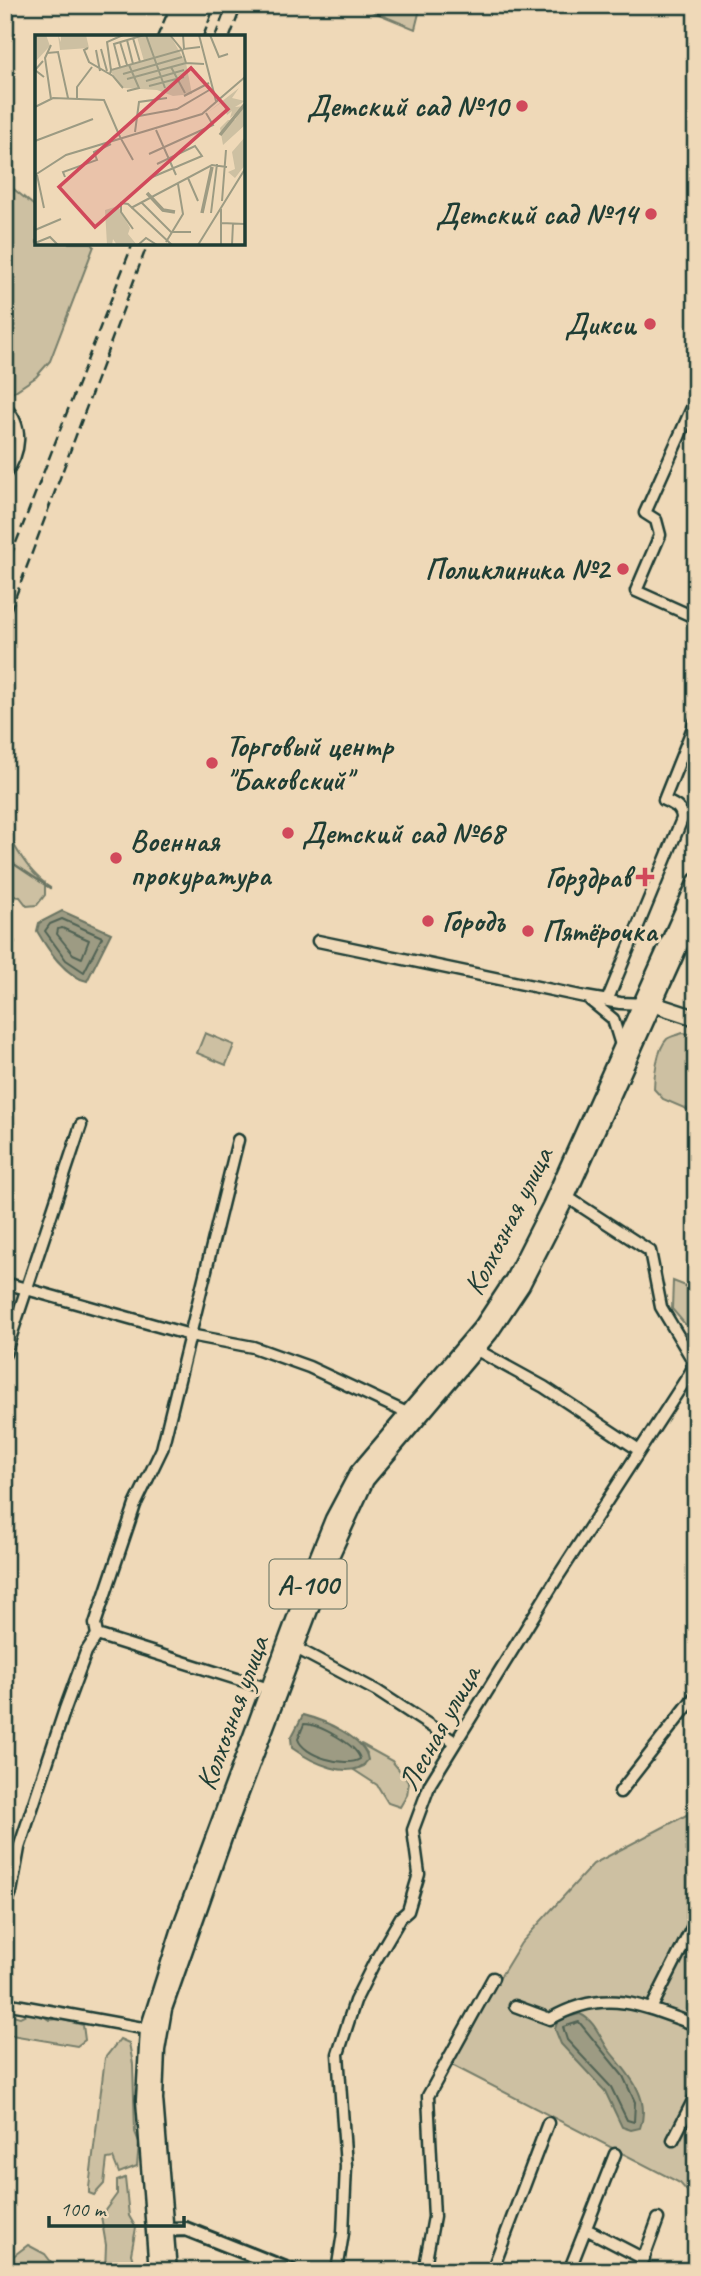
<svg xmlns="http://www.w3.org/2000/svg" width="701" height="2276" font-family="Caveat,sans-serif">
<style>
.green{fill:#cdc0a2;stroke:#767e6b;stroke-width:2}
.water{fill:#9d9b83;stroke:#6b7563;stroke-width:2}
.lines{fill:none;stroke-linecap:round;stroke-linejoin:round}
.shore{stroke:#516354;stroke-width:2}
.stream{stroke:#6b7563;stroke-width:2.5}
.minor-casing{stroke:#1f3d34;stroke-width:15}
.tertiary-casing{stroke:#1f3d34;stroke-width:18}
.secondary-casing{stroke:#1f3d34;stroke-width:19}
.primary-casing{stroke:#1f3d34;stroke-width:19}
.minor{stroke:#efd9b8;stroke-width:10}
.tertiary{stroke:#efd9b8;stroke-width:12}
.secondary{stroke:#efd9b8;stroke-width:14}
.primary{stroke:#efd9b8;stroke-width:14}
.rail{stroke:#1f3d34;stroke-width:2.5;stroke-dasharray:10 5;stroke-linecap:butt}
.poi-dot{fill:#d1495b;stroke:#efd9b8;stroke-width:2.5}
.labels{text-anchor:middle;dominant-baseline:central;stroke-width:6;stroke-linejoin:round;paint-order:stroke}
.shield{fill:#efd9b8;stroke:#5d6c5c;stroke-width:2}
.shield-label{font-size:28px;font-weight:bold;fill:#1f3d34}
.poi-label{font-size:30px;font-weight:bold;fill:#1f3d34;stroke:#efd9b8;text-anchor:end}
.street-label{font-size:30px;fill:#1f3d34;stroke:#efd9b8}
.inset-river{fill:none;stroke:#9d9b83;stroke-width:3.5}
.inset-road{fill:none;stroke:#9c9b83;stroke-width:2}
.view{fill:#d1495b;fill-opacity:0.15;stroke:#d1495b;stroke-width:3.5}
.inset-edge{fill:none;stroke:#1f3d34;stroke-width:3.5}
</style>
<rect width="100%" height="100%" fill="#efd9b8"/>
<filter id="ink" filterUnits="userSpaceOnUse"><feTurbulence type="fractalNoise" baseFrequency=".0143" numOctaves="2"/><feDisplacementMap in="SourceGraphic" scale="14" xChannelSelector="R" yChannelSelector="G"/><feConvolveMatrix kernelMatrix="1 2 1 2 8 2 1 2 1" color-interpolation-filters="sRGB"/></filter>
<g filter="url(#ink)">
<path class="green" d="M357 5H421L415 29Z
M5 182 37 208V243H91L94 246 50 361 36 377 12 393 5 390Z
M5 845H14C21 857 33 875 45 883V895L37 905 27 906 20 897 6 895Z
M205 1033 234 1045 226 1065 197 1053Z
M683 1033 696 1035V1110L691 1111 663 1099 654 1089C654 1076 657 1049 667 1039 671 1036 678 1035 683 1033Z
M673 1281 691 1288 696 1324 690 1330 672 1309Z
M361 1744 392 1761 409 1782 407 1795 400 1807 388 1803 377 1785 354 1770 364 1766 367 1753Z
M696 1810V2201L680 2183 448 2063 521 1943 593 1864Z
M30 2012 40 2014 49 2020 59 2019 83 2025 85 2040 77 2046 5 2034V2013L20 2017Z
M120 2039 129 2043 133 2064 135 2132 139 2142 137 2166 119 2173 113 2158 107 2159 104 2184 94 2195 89 2193V2187L105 2058Z
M125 2178 129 2216 136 2228 131 2254 136 2271H105L106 2245 101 2216 117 2194V2181Z
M28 2245 45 2254 58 2271H5V2250L12 2257Z"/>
<path class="water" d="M62 911 111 933 87 981C65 976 48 950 37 931L39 923Z
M303 1715C323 1720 365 1737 368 1760 352 1783 310 1761 292 1748L291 1738Z
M580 2014C594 2020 600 2037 608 2049 626 2072 652 2096 640 2128L631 2130 622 2127 605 2091 561 2044 555 2029 558 2019Z"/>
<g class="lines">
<path class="shore" d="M62 919 102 937 84 972 66 960 45 931 50 924Z
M62 928 89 940 82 958 73 954 57 934 58 929Z
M304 1724C319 1724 357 1745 360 1759 346 1768 303 1756 298 1739Z
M579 2022 623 2076 635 2102 634 2122 627 2120 611 2087 567 2040 563 2027Z"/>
<path class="stream" d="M5 858 50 888"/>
<defs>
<path id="minor" d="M696 399 645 513 656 520 660 535 636 591 696 618
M5 407C24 427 21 452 5 474
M318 941 585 997 620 1003 647 1004
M5 945 8 942
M591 1001 613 1019 621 1045
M607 1001 682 819C682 807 674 805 664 800L696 720
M567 1197 650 1251 661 1307 692 1359V1370
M5 1283 190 1335 253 1347 309 1367 407 1413
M477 1350 544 1387 639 1450
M5 1354 81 1125
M97 1635 95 1624 135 1505 162 1449 238 1140
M97 1635 269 1689
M296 1648 377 1691 455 1742
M620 1792 696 1695
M5 1906 11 1892 19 1848 65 1709 86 1652 97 1635
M5 2003 148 2029
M515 2006 550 2019C606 1987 640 2005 696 2025
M651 2009 696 1920
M673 2140 696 2095
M586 2229 644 2259
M337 2271 343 2233 346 2166 338 2054 355 2001 374 1963 401 1917 408 1911 419 1874 413 1830 430 1784 557 1578 692 1370
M424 2271 434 2217 428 2096 493 1978
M492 2271 548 2123
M569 2271 615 2154
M639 2271 658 2219"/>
<path id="tertiary" d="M158 2230 186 2229 292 2271"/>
<path id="secondary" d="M653 1004 696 1018"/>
<path id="primary" d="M157 2271 144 2100 148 2029 181 1925 316 1561 333 1519 358 1472 482 1326 513 1279 550 1206 696 881
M169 2271 155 2099 157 2050 164 2009 224 1838 327 1565 366 1480 490 1333 522 1285 567 1197 696 910"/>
</defs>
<use href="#minor" class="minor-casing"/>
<use href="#tertiary" class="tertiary-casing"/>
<use href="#secondary" class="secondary-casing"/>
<use href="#primary" class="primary-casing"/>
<use href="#minor" class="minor"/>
<use href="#tertiary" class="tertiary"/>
<use href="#secondary" class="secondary"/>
<use href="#primary" class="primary"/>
<path class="rail" d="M157 37 171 5
M203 37 215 5
M215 37 227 5
M230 37 242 5
M5 571 133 243
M5 625 148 243"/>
</g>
</g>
<g class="poi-dot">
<circle cx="522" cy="106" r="7"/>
<circle cx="651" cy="214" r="7"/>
<circle cx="650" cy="324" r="7"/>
<circle cx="623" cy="569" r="7"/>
<circle cx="212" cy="763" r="7"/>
<circle cx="288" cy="833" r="7"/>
<circle cx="116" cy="858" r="7"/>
<path d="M641.5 866.5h7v7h7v7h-7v7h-7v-7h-7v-7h7z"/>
<circle cx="428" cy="921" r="7"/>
<circle cx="528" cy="931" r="7"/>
</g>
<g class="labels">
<rect class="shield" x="269.5" y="1559.5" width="77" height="49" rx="5"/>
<g class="shield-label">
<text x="308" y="1584">А-100</text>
</g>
<g class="poi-label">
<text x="508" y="106">Детский сад №10</text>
<text x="637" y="214">Детский сад №14</text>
<text x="636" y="324">Дикси</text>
<text x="609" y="569">Поликлиника №2</text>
<text x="226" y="746" text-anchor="start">Торговый центр<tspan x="226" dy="34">"Баковский"</tspan></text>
<text x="302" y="833" text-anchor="start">Детский сад №68</text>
<text x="130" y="841" text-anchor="start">Военная<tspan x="130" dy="34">прокуратура</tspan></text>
<text x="631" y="877">Горздрав</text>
<text x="442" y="921" text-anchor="start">Городъ</text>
<text x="542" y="931" text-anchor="start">Пятёрочка</text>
</g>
<g class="street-label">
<text transform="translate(508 1221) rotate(-63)">Колхозная улица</text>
<text transform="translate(232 1713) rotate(-70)">Колхозная улица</text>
<text transform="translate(439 1728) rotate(-61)">Лесная улица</text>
</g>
</g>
<g transform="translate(35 35)">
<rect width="210" height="210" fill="#efd9b8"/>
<path d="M0 0H11L15 11 0 27ZM23 0 26 7V0H51L54 13 25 15ZM96 0H135L151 28 157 59 138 61 122 55 89 53 75 36 109 26 102 2ZM204 53 197 63 210 66 200 72 210 71V90L188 110 185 93 193 85H200L205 75 195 83 197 76 192 80 187 67 172 78ZM210 102V130L200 143 193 137 200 134 197 117ZM83 171 95 193 93 199 102 210H82L78 204 77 210H72L70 175Z" fill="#cdc0a2"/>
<path class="inset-river" d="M185 100 210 69M112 158 128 175 140 177M167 178 177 132"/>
<path class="inset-road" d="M111 0 130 53M148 0 149 14 165 12M164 0 181 66M175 0 184 22 193 19M98 3 105 27M92 5 98 29M85 7 92 30M53 13 49 15 54 27 78 41 88 53M66 14 72 36M61 15 65 36M147 15 151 28 169 29M12 18 23 17 33 63M8 26 0 35 9 42M85 32 79 9 109 0M136 32 150 58M76 35 72 7 88 0M75 39 76 35 147 15 135 0M88 39 147 22M92 44 151 28M111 46 149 35M114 51 149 42M92 56 104 53 94 30M149 61 174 48M42 63V52L57 32M16 64 10 23 16 10M0 72 18 63 69 65 85 102M104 81 142 74 176 54M121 95 141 140M100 97 104 67 132 63M85 102 98 125M0 106 58 84M114 119 178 90 171 78M0 140 31 120 167 79 210 42M2 140 9 173M30 142 28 137 62 125 59 117 76 109M115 143 167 121 160 111 122 129M153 143 163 166M187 166 191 115M107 168 136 197H156M96 173 177 130 192 132M176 178 182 129M186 188 210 189M98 194 86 177V168L93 169 137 210M0 195 26 184M131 207 148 179 143 149M0 208 15 202 23 210M103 210 111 203 122 210M163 210 210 134M186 210V174M197 210 198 188"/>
<path class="view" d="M156 33 193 74 60 192 24 152Z"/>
<rect width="210" height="210" class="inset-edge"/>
</g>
<rect width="701" height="2276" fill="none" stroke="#efd9b8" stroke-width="28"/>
<rect x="14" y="14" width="673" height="2248" fill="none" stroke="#1f3d34" stroke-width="2.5" filter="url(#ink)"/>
<path d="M49 2216v10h135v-10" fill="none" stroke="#1f3d34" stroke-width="3.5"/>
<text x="60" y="2216" font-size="21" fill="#1f3d34" stroke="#efd9b8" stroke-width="5" paint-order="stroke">100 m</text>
</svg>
